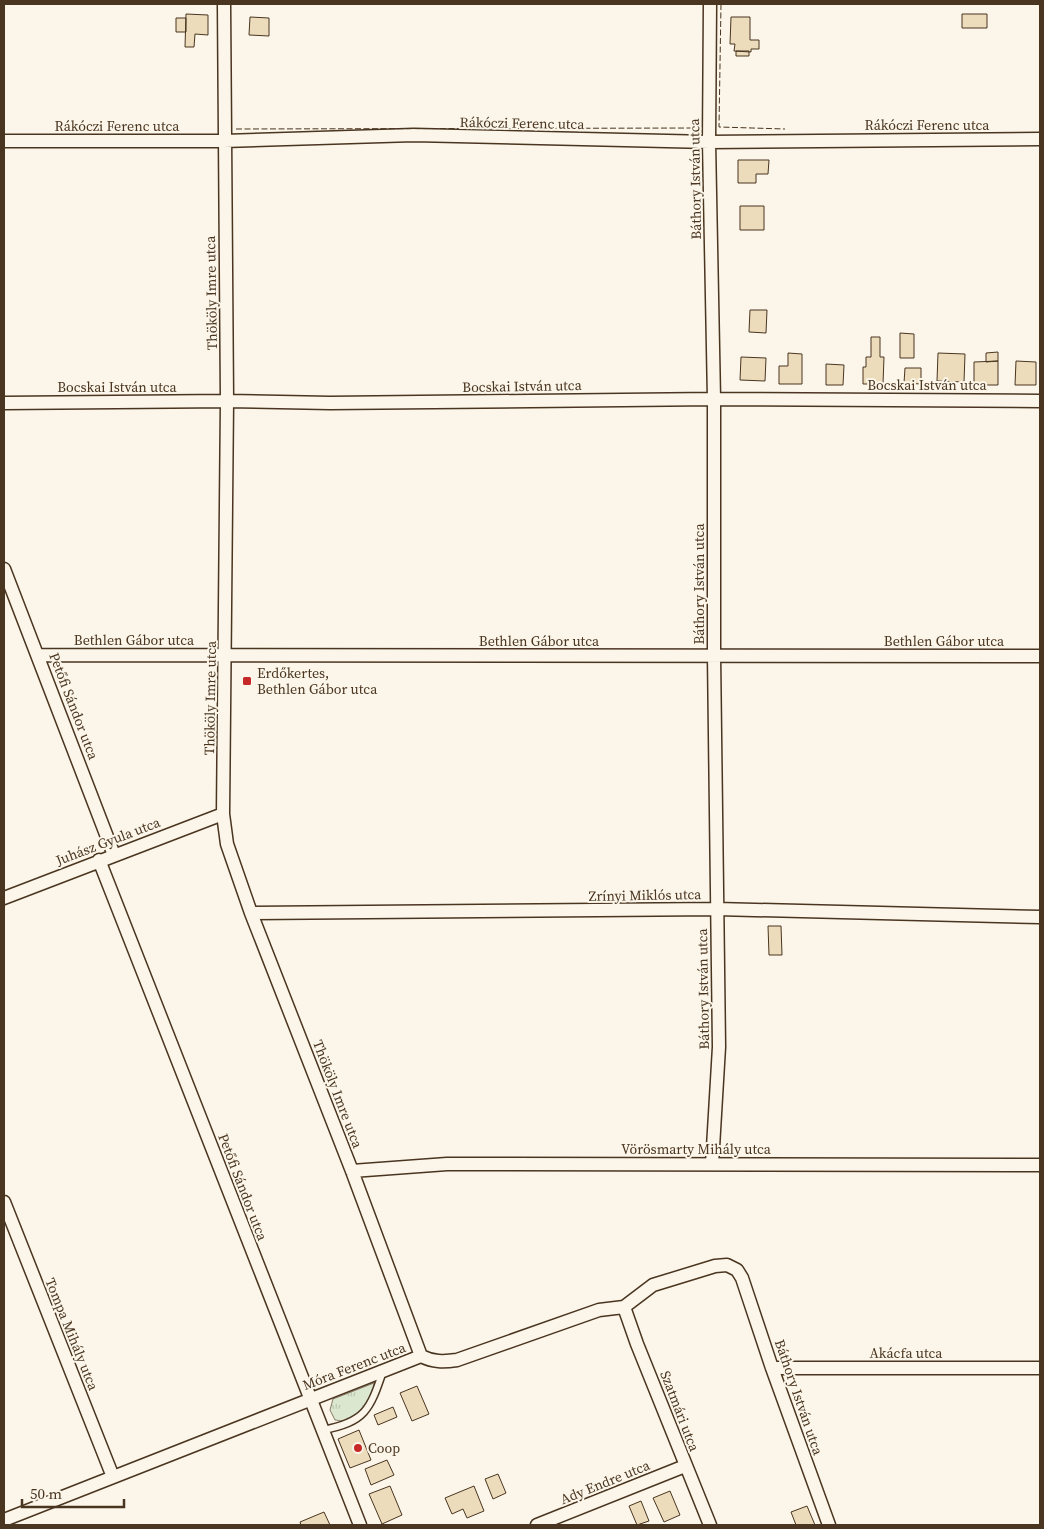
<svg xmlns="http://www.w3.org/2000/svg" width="1044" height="1529" font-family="'Source Serif 4',serif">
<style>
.grass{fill:url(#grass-tufts);stroke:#887966}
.building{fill:#ecdcbc;stroke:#4a3520}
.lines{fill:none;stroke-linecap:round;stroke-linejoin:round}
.service-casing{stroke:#4a3520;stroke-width:9}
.minor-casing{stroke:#4a3520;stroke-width:15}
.service{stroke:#fbf6e9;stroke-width:6}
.minor{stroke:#fbf6e9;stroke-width:12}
.fence{stroke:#4a3520;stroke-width:1;stroke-dasharray:6 2.5;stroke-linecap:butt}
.poi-dot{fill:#c62828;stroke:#fbf6e9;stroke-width:2}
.labels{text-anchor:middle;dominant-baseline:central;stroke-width:4;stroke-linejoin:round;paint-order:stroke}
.street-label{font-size:14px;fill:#4a3520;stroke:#fbf6e9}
.poi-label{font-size:14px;fill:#4a3520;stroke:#fbf6e9;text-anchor:start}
</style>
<defs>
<pattern id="grass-tufts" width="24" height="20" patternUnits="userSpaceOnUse" patternTransform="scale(1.25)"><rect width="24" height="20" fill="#dce7d0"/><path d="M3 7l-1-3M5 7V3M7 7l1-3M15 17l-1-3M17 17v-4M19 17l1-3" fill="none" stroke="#bec7b2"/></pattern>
</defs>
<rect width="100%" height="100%" fill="#fbf6e9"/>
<path class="grass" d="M374 1383C375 1395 356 1421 343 1421 340 1421 337 1420 335 1420L330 1410 333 1399Z"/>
<path class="building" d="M186 14 208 15V35L195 34 194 47H185Z
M962 14H987V28H962Z
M250 17 269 18V36L249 35Z
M731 17H750V40H759V49H751V52L734 51 735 44H730Z
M176 18H186V32H176Z
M736 51H749V56H736Z
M738 160H769L768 174H756V183H738Z
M740 206H764V230H740Z
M750 310H767L766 333 749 332Z
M900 333 914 334V358H900Z
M871 337H880V357H884L883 384H863V367H866V357H871Z
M998 352V361L986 362V353Z
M788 353 802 354V384H779V366H788Z
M938 353 965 354 964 382 937 381Z
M741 357 766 358 765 381 740 380Z
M998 361V385H974V362Z
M1016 361 1036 362V385H1015Z
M826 364 844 365 843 385H826Z
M905 368H921V384L904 383Z
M768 926H781L782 955H769Z
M417 1386 429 1414 412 1421 400 1393Z
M393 1407 397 1417 378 1425 374 1415Z
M359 1430 371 1460 350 1468 338 1439Z
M387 1460 394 1475 371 1485 365 1469Z
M498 1474 506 1493 493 1499 485 1479Z
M390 1486 402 1515 382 1524 369 1494Z
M474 1486 484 1511 467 1518 463 1509 452 1514 445 1498Z
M670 1491 680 1515 664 1522 653 1498Z
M641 1501 649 1521 637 1525 629 1506Z
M807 1506 815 1525H796L791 1512Z
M324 1512 330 1525H301L300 1522Z"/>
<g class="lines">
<defs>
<path id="service" d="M323 1430C365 1422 370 1410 383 1371"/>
<path id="minor" d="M224 4 227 401 223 814 227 844 251 913 352 1171 421 1356
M710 4 709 142 714 399V655L719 1047 712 1164
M4 141H224L414 135 709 142 1040 139
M4 403 227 401 330 403 714 399 1040 401
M4 569 114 855
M38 655 1040 656
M99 860 360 1525
M4 898 223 814
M251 913 717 909 1040 917
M352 1171 447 1164 1040 1165
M4 1202 113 1477
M624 1307 637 1344 710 1525
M421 1356C433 1362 443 1362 457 1360L599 1310 624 1307 653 1285 715 1266 727 1265 737 1270 742 1278 772 1368 829 1525
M772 1368H1040
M4 1520 421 1356
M537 1525 685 1466"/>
</defs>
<use href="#service" class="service-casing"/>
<use href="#minor" class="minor-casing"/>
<use href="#service" class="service"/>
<use href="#minor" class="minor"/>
<path class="fence" d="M721 4 719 127 785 129
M236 129 700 128"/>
</g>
<g class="poi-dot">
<rect x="242" y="676" width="10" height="10" rx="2.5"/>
<circle cx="358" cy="1448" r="5"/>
</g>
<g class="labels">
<g class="street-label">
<text transform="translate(522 123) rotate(1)">Rákóczi Ferenc utca</text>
<text x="927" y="125">Rákóczi Ferenc utca</text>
<text x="117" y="126">Rákóczi Ferenc utca</text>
<text transform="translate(695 179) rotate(-91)">Báthory István utca</text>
<text transform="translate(211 293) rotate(-91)">Thököly Imre utca</text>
<text x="927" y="385">Bocskai István utca</text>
<text transform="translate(522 386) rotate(-1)">Bocskai István utca</text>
<text x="117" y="387">Bocskai István utca</text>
<text transform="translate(699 584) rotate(-90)">Báthory István utca</text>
<text x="134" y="640">Bethlen Gábor utca</text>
<text x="539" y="641">Bethlen Gábor utca</text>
<text x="944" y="641">Bethlen Gábor utca</text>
<text transform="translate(210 698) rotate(-89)">Thököly Imre utca</text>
<text transform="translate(74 706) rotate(69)">Petőfi Sándor utca</text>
<text transform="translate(108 841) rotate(-21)">Juhász Gyula utca</text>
<text transform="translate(645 895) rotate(-1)">Zrínyi Miklós utca</text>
<text transform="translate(703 989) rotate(-91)">Báthory István utca</text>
<text transform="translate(338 1094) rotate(69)">Thököly Imre utca</text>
<text x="696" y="1149">Vörösmarty Mihály utca</text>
<text transform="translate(243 1187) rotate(69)">Petőfi Sándor utca</text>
<text transform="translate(72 1334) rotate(68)">Tompa Mihály utca</text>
<text x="906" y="1353">Akácfa utca</text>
<text transform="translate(354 1366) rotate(-21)">Móra Ferenc utca</text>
<text transform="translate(799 1397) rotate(71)">Báthory István utca</text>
<text transform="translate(680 1411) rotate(69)">Szatmári utca</text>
<text transform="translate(605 1482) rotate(-22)">Ady Endre utca</text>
</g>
<g class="poi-label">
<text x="257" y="673">Erdőkertes,<tspan x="257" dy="16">Bethlen Gábor utca</tspan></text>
<text x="368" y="1448">Coop</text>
</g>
</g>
<rect width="1044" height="1529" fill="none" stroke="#4a3520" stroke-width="10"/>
<path d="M22 1499v8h102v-8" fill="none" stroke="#4a3520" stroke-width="2.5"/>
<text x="30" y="1499" font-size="15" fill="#4a3520" stroke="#fbf6e9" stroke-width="4" paint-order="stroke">50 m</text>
</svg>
